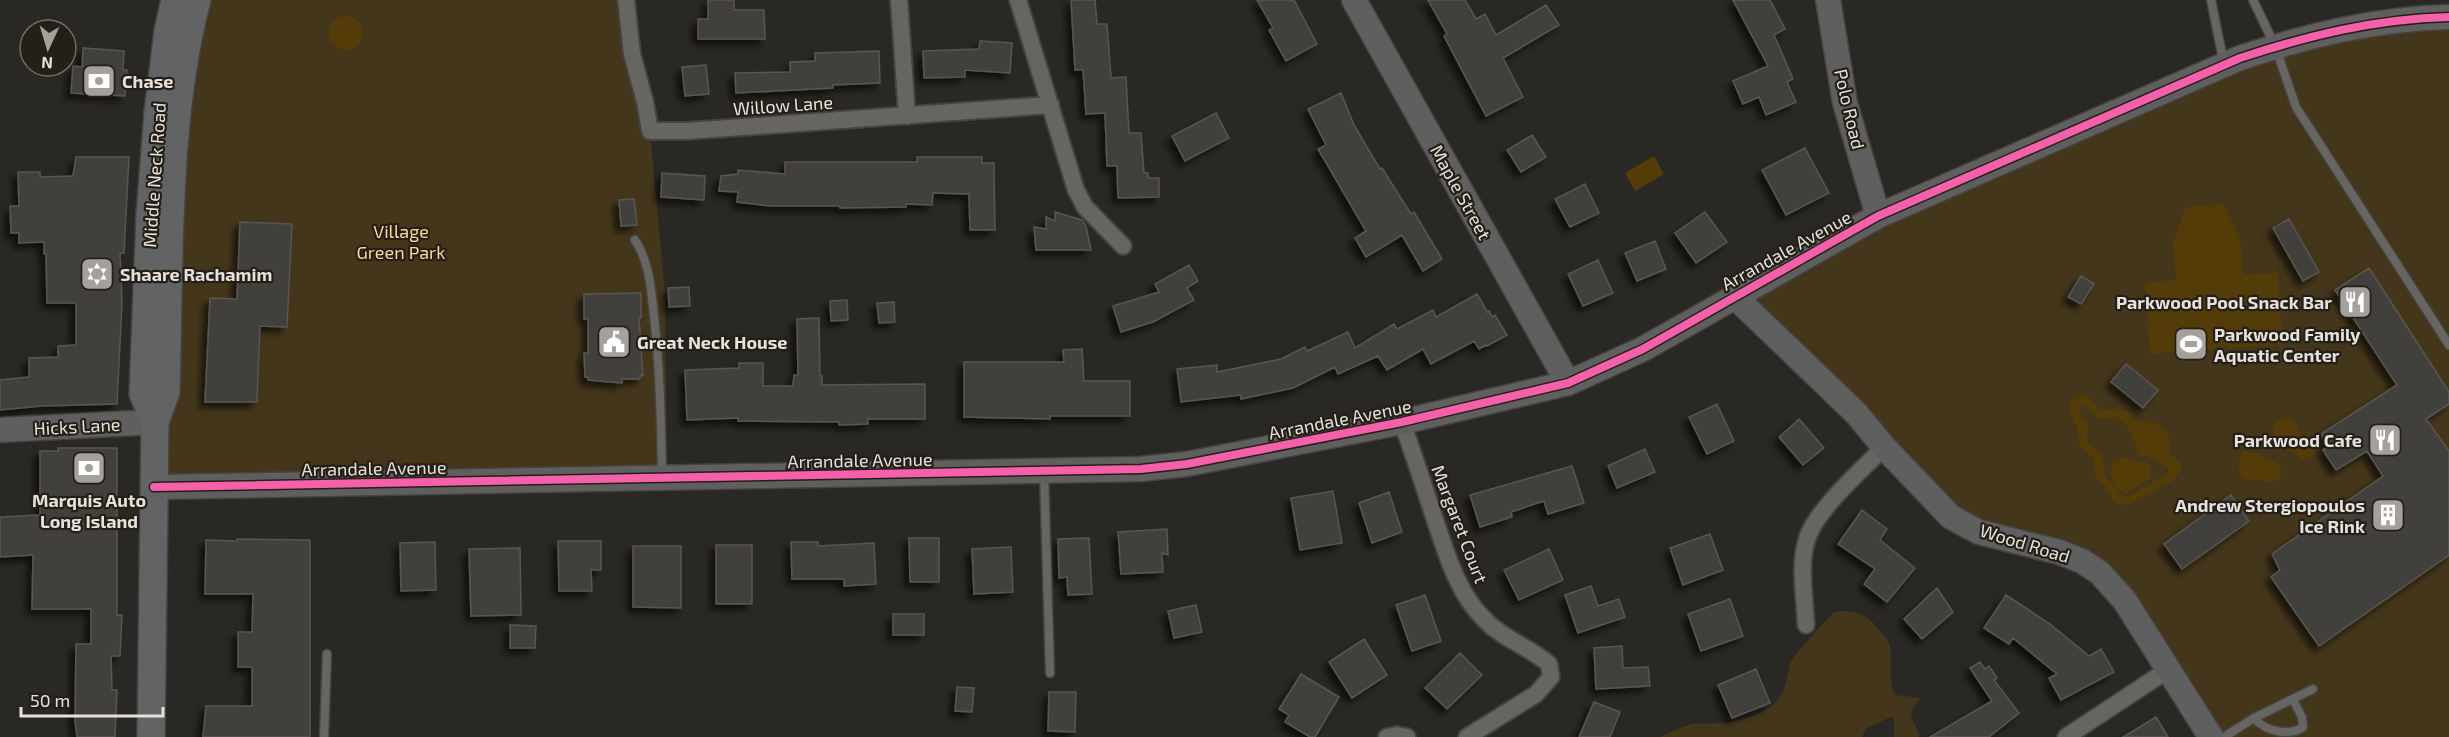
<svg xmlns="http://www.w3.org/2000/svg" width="2449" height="737" font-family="'Exo 2',sans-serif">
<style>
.green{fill:#44361b}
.water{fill:#543c09;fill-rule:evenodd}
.building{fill:#42403c;stroke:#585652;stroke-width:1.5;filter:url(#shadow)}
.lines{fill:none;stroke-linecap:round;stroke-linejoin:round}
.lane-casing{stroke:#45433e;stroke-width:11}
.street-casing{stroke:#45433e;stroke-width:20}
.secondary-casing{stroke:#45433e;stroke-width:27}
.primary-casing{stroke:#45433e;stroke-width:30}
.lane{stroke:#676561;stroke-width:8}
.street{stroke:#676561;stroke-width:16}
.secondary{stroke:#605f5f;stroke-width:24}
.primary{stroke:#626365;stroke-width:27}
.cycleway-casing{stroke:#241f17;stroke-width:11}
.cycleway{stroke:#f560ab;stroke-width:8}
.labels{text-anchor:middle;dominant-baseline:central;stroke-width:4.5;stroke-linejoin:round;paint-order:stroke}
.poi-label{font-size:18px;font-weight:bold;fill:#e5e2dc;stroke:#241f17;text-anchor:start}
.street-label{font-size:18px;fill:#e5e2dc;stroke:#241f17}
.park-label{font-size:18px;fill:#fed895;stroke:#241f17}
</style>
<defs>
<filter id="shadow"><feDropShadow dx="-5.5" dy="5.5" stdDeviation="3" flood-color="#0009"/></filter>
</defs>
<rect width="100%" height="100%" fill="#2a2824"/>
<path class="green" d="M184 0H626L650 131 665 294 667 478 154 487Z
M2449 17V737H2211L2100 573 1979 532 1734 296 2240 59Z
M1844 611C1862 613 1869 616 1879 630 1882 633 1886 637 1888 641 1895 656 1885 680 1896 695L1921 698C1902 718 1916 717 1919 737H1894V719L1891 717 1866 728 1862 737H1660C1669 733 1679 728 1689 725 1701 721 1714 725 1726 723 1741 720 1761 715 1773 705 1785 694 1787 678 1790 663 1792 658 1830 614 1835 612 1838 611 1841 611 1844 611Z"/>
<path class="water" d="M329 33a17 17 0 1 1 34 0a17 17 0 1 1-34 0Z
M1654 156 1664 174 1635 191 1625 173Z
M2223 204 2240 238 2243 275 2277 273 2283 344 2150 354 2145 283 2176 280 2173 242 2186 207Z
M2084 395 2091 399 2100 410C2107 411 2113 408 2120 409 2133 410 2139 430 2143 440L2136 421C2158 417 2175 432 2170 455L2161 454 2173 456 2181 464V471L2171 482 2130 504 2120 505 2116 503 2095 475 2094 459 2080 446 2076 424 2069 411 2072 399 2077 396ZM2080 405H2084L2097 418 2120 419 2127 427 2137 448 2135 451 2142 458 2146 455 2169 468 2167 474 2131 495 2125 496 2120 494 2105 475 2102 455 2087 441 2088 423 2079 412Z
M2289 418 2294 421 2300 434 2303 437 2308 434 2316 448 2311 459 2303 460 2293 452H2290L2288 445 2274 437C2272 425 2276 419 2289 418Z
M2243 451C2252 451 2267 459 2277 462L2282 473C2277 485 2270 482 2260 480 2252 479 2248 482 2241 477L2238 463Z
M2123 457 2149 464 2152 473 2149 479 2126 493C2113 490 2109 475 2112 463Z"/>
<path class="building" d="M708 0H734V10H764L765 39H698V19H708Z
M1071 0H1095L1097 24H1107L1111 78 1126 77 1129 133H1141L1144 173H1148V178H1159V197L1118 198 1117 166H1107L1105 113 1086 114 1083 70H1075Z
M1257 0H1294L1317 44 1286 61 1269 30 1273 28Z
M1428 0H1465L1476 19 1485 14 1496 35 1546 5 1559 25 1503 58 1523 97 1486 116 1444 36 1447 34Z
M1733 0H1770L1785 29 1774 35 1793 79 1787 82 1796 102 1766 115 1759 97 1743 104 1733 81 1768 66Z
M980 41 1012 43 1010 73 965 70V77L924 78 923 51 979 49Z
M83 48 124 51 123 70H127L125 96 71 93 73 66 82 67Z
M879 51 880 83 833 85V88L736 93 735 73 790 72V62L815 61V53Z
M706 65 709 94 685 96 682 67Z
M1341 93 1354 125 1380 169 1382 168 1411 214 1414 212 1442 259 1423 271 1402 235 1366 257 1355 238 1366 231 1318 149 1326 145 1308 109Z
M1216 113 1229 138 1185 161 1172 136Z
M1532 135 1546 157 1521 172 1507 150Z
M1805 148 1829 193 1786 215 1762 170Z
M76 157H129L124 253H120L122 302 117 404 42 406 0 410V380L29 377V358L58 357V346L76 345V303H47L46 254H44V242L19 243V233H11L10 206H19L18 172H40V177L73 176Z
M917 157H982V163H994L995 230H970L969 194 933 193 932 205 906 204V207L840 208V206H770L737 202 738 192 719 191 721 176 738 174V170L785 174V162H917Z
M662 173 705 176 704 200 661 197Z
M1585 184 1599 213 1570 227 1555 199Z
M634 199 637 225 621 226 619 200Z
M1055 212 1082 220 1086 226 1091 250H1036L1034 227 1046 229V217L1055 221Z
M1705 212 1727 242 1696 263 1675 233Z
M2289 219 2319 272 2303 281 2273 228Z
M240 222 292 224 287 327 260 326 257 402H205L210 298 237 299Z
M1655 241 1666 269 1637 281 1625 253Z
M1598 260 1613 293 1583 306 1568 274Z
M1189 265 1198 281 1187 288 1194 300 1153 322 1121 332 1113 306 1159 292 1155 284Z
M2369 268 2449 392V404L2426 419 2449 451V555L2319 646 2271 577 2280 570 2272 554 2383 476 2367 451 2336 470 2323 450 2328 446 2321 434 2397 385 2335 290Z
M2081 276 2094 284 2081 304 2068 297Z
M689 287 690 306 669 307 668 288Z
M641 293V318H639L643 376 640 375V379H622V383L588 380V377H585L584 353H588V319H584V294Z
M1477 294 1488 313 1489 311 1492 317 1495 315 1507 335 1487 346 1486 345 1479 349 1474 341 1431 364 1423 349 1387 370 1378 356 1338 374 1335 367 1293 388 1241 399V395L1181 402 1177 369 1217 365V372L1281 359 1305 347 1307 351 1348 332 1355 348 1394 324 1397 329 1433 310 1436 317Z
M847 300 848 320 831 321 830 301Z
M894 302 895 322 879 323 877 303Z
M819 318 820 376H822V385L925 384V419H868V424L839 425V422L738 421V418L687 420 685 370 739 368V363H763V386H793L794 375H798L797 319Z
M1082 349 1084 381H1130V416H1050V419L964 417V362H1064L1063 350Z
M2126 364 2158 390 2143 408 2111 382Z
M1717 404 1734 441 1707 454 1689 417Z
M1799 419 1824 448 1803 465 1779 437Z
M58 448H117V615H122L121 634 120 656H111L112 690H117L115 737H77L75 721 76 644H91V609H32L33 555 0 557V517L40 515V451H58Z
M1645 449 1655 472 1617 488 1608 466Z
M1572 466 1584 503 1548 514 1544 501 1511 512 1512 517 1480 527 1470 495Z
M1333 491 1342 543 1300 550 1291 498Z
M1389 492 1402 532 1372 543 1359 503Z
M2231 495 2249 521 2182 569 2164 544Z
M1862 510 1887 529 1880 540 1915 568 1887 602 1864 584 1875 569 1838 544Z
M1167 529 1168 555 1162 553 1163 572 1121 574 1118 532Z
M1710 534 1723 570 1683 585 1670 548Z
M909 538H939V582H910Z
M1089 538 1092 594 1068 595 1067 577 1059 578 1058 539Z
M237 539 310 540V737H203L206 706H252V667H238V632H252L253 594H205L206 540 237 541Z
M558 541H601V570H591L592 591H559Z
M435 542 436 590 401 591 400 543Z
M791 542H818V546L874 543 876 584 844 586V579H792Z
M716 545H752V604H716Z
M633 546H681V608L633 607Z
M1011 547 1013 592 974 594 972 549Z
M520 548 521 615 471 616 469 549Z
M1549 549 1563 580 1519 600 1504 570Z
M1591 586 1598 606 1619 599 1625 617 1578 633 1565 595Z
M1937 588 1953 612 1922 639 1904 619Z
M1425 595 1441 641 1412 651 1396 605Z
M2006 595 2050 624 2089 656 2101 649 2114 672 2061 700 2049 678 2057 674 2013 638 2009 644 1984 628Z
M1730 599 1743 636 1701 651 1688 614Z
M1196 605 1202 632 1174 638 1168 611Z
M893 614H924V635H893Z
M510 625 536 626 535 648H510Z
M1364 639 1387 675 1352 698 1329 662Z
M1622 646 1623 668 1648 667 1650 686 1596 689 1594 648Z
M1460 653 1482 675 1447 709 1425 688Z
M1980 662 1985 669 1989 666 1997 678 1994 680 2019 713 1989 737H1930L1992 701 1970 668Z
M1756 669 1770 703 1732 718 1718 685Z
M1301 674 1339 697 1315 737H1310L1285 722 1289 715 1279 709Z
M957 687 974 688 972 712 955 711Z
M1049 692H1076L1075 732 1048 731Z
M1594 702 1620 712 1610 737H1579Z
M2156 717 2168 737H2123Z"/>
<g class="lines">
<defs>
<path id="lane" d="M2211 0 2224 64
M2253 0 2275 46 2296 107 2449 345
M635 240C650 263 651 290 654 316 660 369 661 422 662 475
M1044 472 1050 673
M2254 718C2265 731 2289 737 2303 727L2302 717 2293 700
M324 737 327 654
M2224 737 2254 718 2313 689"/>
<path id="street" d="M626 0 632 54 645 102 650 131H687L1051 105
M899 0 907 116
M1018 0 1076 190 1085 207 1123 246
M1402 422C1413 453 1423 483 1433 514 1446 551 1456 592 1485 620 1503 639 1529 647 1549 664L1551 677 1536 694 1467 737
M1806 625C1805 597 1798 563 1808 536 1819 507 1862 470 1884 447
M1387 737 1397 735 1407 737
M2066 737 2169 669"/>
<path id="secondary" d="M1354 0 1568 383
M1828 0 1845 103 1878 216
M1734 296 1857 414 1884 447 1951 517 1979 532 2059 552 2082 561 2100 573 2125 601 2211 737
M0 430 155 422
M154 487 1141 469 1187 464 1402 422 1568 383 1643 349 1878 216 2240 58C2310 35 2375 19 2449 17"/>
<path id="primary" d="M155 422 143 394 150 215 158 112 168 31 175 0
M151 737 155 422 166 392C170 266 165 122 197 0"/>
</defs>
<use href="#lane" class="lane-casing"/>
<use href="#street" class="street-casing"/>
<use href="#secondary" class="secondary-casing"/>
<use href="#primary" class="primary-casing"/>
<use href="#lane" class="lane"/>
<use href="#street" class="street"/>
<use href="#secondary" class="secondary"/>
<use href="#primary" class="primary"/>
<defs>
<path id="cycleway" d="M154 487 1141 469 1187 464 1402 422 1568 383 1643 349 1878 216 2240 58C2310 35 2375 19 2449 17"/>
</defs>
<use href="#cycleway" class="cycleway-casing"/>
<use href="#cycleway" class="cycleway"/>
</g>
<defs>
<symbol id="bank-square" viewBox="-11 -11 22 22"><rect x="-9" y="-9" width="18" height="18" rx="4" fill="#a4a19c" stroke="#241f17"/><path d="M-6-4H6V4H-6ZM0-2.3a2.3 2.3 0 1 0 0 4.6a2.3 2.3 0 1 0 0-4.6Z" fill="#fff"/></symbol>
<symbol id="synagogue-square" viewBox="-11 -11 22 22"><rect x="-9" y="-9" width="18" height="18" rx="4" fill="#a4a19c" stroke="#241f17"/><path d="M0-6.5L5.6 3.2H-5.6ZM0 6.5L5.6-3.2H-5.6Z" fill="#fff"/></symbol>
<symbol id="restaurant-square" viewBox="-11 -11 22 22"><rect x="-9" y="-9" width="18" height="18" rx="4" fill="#a4a19c" stroke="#241f17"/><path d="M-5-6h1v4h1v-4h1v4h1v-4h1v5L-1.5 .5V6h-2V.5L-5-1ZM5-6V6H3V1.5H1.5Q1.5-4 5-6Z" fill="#fff"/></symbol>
<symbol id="civic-square" viewBox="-11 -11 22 22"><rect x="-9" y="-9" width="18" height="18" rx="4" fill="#a4a19c" stroke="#241f17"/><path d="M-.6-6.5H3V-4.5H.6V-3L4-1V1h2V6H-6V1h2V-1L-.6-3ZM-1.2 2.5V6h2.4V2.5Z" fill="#fff"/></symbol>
<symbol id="stadium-square" viewBox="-11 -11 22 22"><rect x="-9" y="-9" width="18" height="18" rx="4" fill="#a4a19c" stroke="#241f17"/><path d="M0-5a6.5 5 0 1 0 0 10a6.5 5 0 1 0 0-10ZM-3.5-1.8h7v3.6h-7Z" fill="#fff"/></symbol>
<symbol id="building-square" viewBox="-11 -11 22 22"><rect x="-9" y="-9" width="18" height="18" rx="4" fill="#a4a19c" stroke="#241f17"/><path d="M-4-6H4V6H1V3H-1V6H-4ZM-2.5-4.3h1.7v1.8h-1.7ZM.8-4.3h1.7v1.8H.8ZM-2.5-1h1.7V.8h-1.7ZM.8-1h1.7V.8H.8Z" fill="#fff"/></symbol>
</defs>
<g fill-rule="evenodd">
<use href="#bank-square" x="80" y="62" width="38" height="38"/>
<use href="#synagogue-square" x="78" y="255" width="38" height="38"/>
<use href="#restaurant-square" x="2336" y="283" width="38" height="38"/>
<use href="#civic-square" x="595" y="323" width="38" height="38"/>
<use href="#stadium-square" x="2172" y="325" width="38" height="38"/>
<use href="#restaurant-square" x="2366" y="421" width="38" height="38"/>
<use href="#bank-square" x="70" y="449" width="38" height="38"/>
<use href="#building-square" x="2369" y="496" width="38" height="38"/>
</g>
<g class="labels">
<g class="poi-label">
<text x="122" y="81">Chase</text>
<text x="120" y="274">Shaare Rachamim</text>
<text x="2332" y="302" text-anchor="end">Parkwood Pool Snack Bar</text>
<text x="2214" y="334">Parkwood Family<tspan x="2214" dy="21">Aquatic Center</tspan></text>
<text x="637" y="342">Great Neck House</text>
<text x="2362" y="440" text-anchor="end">Parkwood Cafe</text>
<text x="89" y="500" text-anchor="middle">Marquis Auto<tspan x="89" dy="21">Long Island</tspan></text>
<text x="2365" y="505" text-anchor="end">Andrew Stergiopoulos<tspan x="2365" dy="21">Ice Rink</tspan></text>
</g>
<g class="street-label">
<text transform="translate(783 105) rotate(-4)">Willow Lane</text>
<text transform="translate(1850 109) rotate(77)">Polo Road</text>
<text transform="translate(154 175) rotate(-86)">Middle Neck Road</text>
<text transform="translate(1461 192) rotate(61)">Maple Street</text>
<text transform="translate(1786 250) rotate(-29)">Arrandale Avenue</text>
<text transform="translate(1340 419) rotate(-11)">Arrandale Avenue</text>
<text transform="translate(77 426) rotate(-3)">Hicks Lane</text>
<text transform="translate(860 460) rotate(-1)">Arrandale Avenue</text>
<text transform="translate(374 468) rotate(-1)">Arrandale Avenue</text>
<text transform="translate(1460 524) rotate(69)">Margaret Court</text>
<text transform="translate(2025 543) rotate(17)">Wood Road</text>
</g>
<g class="park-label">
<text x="401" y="231">Village<tspan x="401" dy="21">Green Park</tspan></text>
</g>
</g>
<g transform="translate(48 48) rotate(184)"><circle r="28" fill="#241f17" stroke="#716d66" stroke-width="1.5"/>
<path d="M0-4.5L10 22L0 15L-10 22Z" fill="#a4a19c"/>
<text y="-9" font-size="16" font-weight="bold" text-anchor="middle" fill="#e5e2dc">N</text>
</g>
<path d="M21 707v9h142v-9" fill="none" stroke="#e5e2dc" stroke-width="3"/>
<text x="30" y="707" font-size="18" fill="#e5e2dc" stroke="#241f17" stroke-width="4.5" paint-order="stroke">50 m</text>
</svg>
